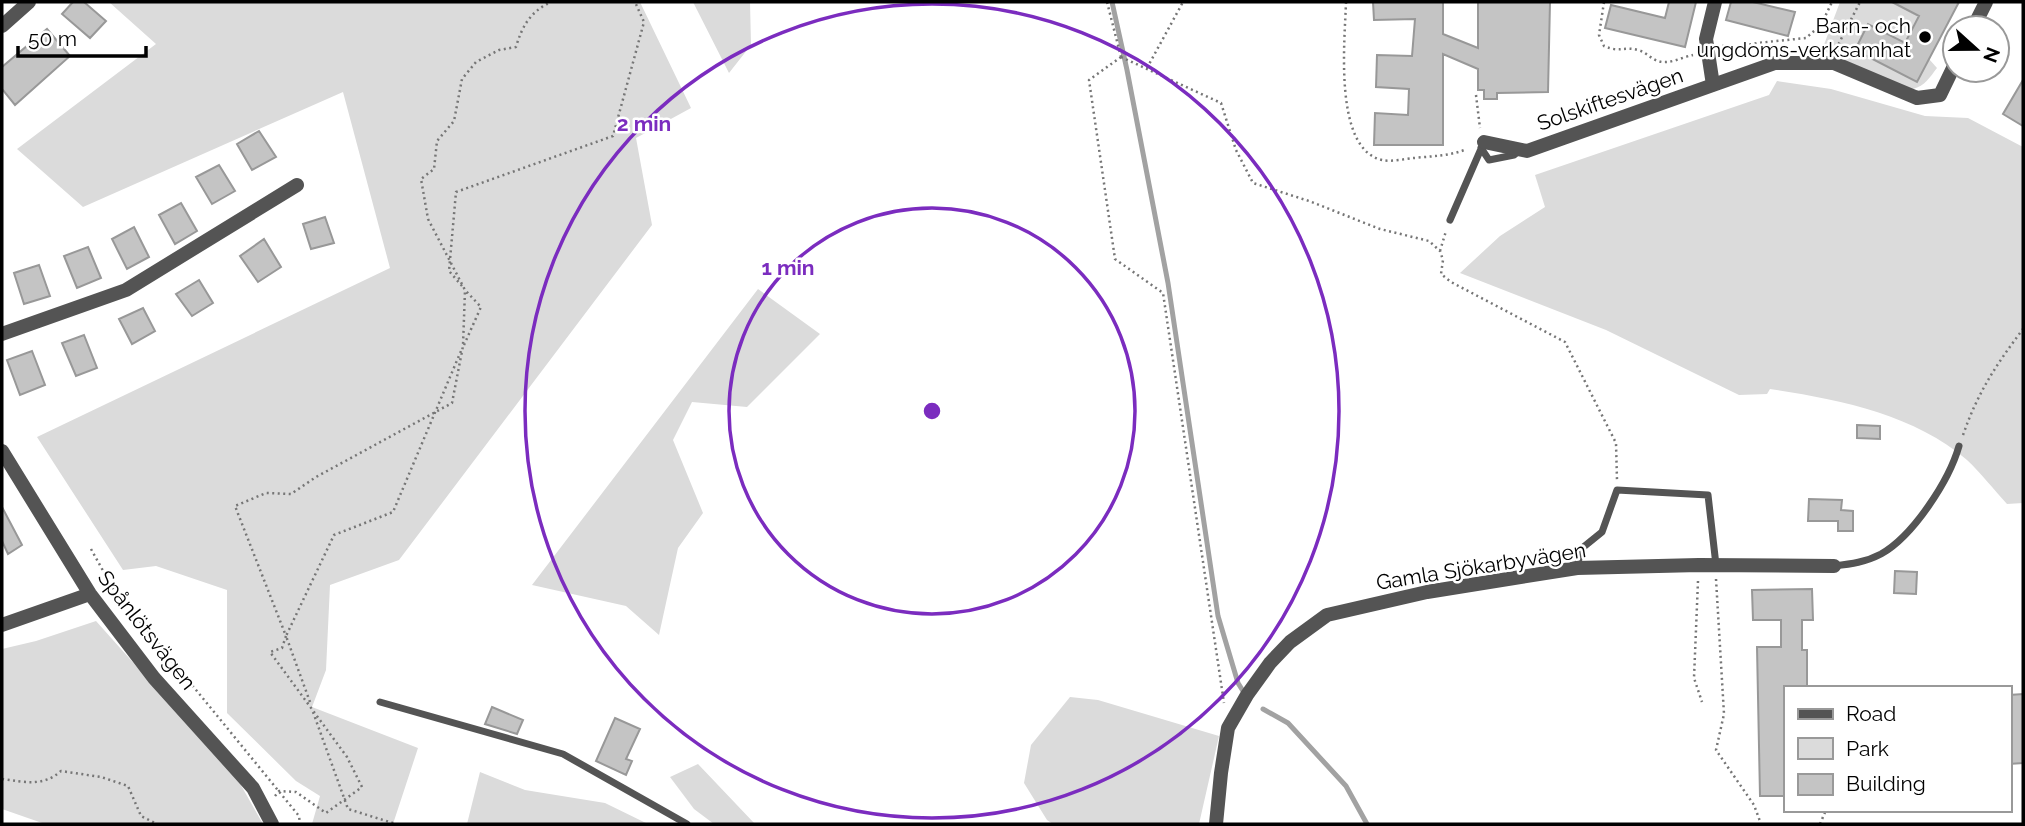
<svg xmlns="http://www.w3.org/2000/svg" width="2025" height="826" font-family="Raleway,sans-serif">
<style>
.green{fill:#dbdbdb}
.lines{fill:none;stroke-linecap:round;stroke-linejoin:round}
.stream{stroke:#a2a2a2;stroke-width:5}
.building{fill:#c4c4c4;stroke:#989898;stroke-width:2}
.path{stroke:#767676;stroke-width:2.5;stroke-dasharray:2 3.5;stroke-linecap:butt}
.service{stroke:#545454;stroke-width:7}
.minor{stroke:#545454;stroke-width:14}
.ring{fill:none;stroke:#7b2cbf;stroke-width:3.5}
.poi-dot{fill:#000;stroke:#fff;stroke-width:2.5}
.labels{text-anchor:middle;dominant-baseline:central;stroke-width:5;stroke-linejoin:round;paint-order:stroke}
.poi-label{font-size:21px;fill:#000;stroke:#fff;text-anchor:end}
.street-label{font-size:21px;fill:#000;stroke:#fff}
.centre{fill:#7b2cbf;stroke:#fff;stroke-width:3.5}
.ring-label{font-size:21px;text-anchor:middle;font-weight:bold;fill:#7b2cbf;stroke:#fff;stroke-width:5;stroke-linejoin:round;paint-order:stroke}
</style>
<rect width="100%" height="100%" fill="#fff"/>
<path class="green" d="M109 2H640L691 108 636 138 652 225 399 560 330 585 326 670 312 707 418 748 393 824H312L320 796 296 781 227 713V590L156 566 123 570 37 437 390 268 343 92 83 207 17 149 156 44Z
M693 2H750L751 45 729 73Z
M1840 2H1892L1919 17 1905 43 1868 24 1855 50 1917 82 1929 59 1937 68C1930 77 1925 86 1913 89 1898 92 1840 58 1822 50Z
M1777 81 1831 89 1925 116 1968 118 2023 147V503L2007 504C1994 490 1981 473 1967 460 1914 414 1837 399 1770 389L1767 394 1739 395 1606 330 1460 273 1500 236 1545 207 1535 175 1769 95Z
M758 289 820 334 747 407 692 402 673 440 703 513 678 548 659 635 626 606 532 585Z
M96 621 238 780 263 824H45L2 809V649L36 641Z
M1070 697 1098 700 1219 736 1199 824H1053L1047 820 1024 783 1031 745Z
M698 764 755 824H714L694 809 670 777Z
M480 772 525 790 605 803 648 824H467Z"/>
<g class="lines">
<path class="stream" d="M1112 2 1127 70 1168 283 1218 616 1238 683 1243 691
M1263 709 1288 723 1346 786 1367 824"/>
</g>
<path class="building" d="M73 2H84L106 21 90 38 62 14Z
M1373 2H1443V34L1478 48V2H1550L1548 92 1497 93V99H1484V90H1478V69L1443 54V145H1374L1375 113 1408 115 1409 89 1376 87 1377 55 1412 56 1415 19 1374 20Z
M1669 2H1696L1685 47 1605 28 1611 5 1665 18Z
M1731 2H1753L1795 12 1788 36 1726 20Z
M1892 2H1959L1917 82 1855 50 1868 24 1905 43 1919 16Z
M47 29 70 56 15 105 2 89V67Z
M2023 80V126L2003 114Z
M259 131 276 157 252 170 237 144Z
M219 165 235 191 212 204 196 177Z
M181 203 197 231 175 244 159 215Z
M325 217 334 243 311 249 303 224Z
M134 227 149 257 127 269 112 239Z
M264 239 281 267 258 282 240 256Z
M88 247 101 278 77 288 64 256Z
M39 265 50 296 24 304 14 273Z
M199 280 213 303 192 316 176 294Z
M143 308 155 331 132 344 119 319Z
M84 335 97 368 76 376 62 343Z
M32 351 45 385 20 395 7 360Z
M1857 425 1880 426V439L1857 438Z
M1809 499 1842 500 1841 510 1853 511V531H1838V521H1808Z
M2 507 22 545 8 554 2 541Z
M1895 571 1917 572 1916 594 1894 593Z
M1812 589 1813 620H1802V650H1807V688H1785V796H1760L1757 647H1781V620H1753L1752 590Z
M2023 694V763L2009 764V695Z
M492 707 523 720 517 734 485 724Z
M615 718 640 729 626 759 632 761 626 775 596 761Z"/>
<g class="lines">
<path class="path" d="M1107 2 1121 57
M1346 2C1345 39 1333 149 1382 160 1391 162 1405 159 1414 158 1433 156 1450 156 1467 149
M1604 2 1599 35 1604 46C1620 53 1624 46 1638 50 1646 52 1651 59 1658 61 1669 65 1682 57 1693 55
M1722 46 1739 47 1757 43 1806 38 1821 25 1832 2
M1836 49 1860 2
M1121 57 1221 103 1236 150 1253 183 1309 201 1380 229 1429 241 1440 251 1443 260 1441 274 1451 282 1565 342 1616 443 1617 480
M1121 57 1089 80 1115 259 1163 293 1224 703
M1147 68 1183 2
M1476 95 1480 128
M1440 251 1446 231
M462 286 449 271 456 192 613 136 644 22 635 2
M464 345 481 307 466 291
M1963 435C1978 392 1996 365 2023 329
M91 549 112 587 299 816 300 824
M1716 579 1724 714 1716 750 1754 805 1761 824
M1698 581 1694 678 1702 702
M310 702 286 636 334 535 393 512 461 351
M313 712 348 809 396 824
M2 779C25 782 43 787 61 771L101 777 128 786 141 816 157 824
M275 796 279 791 296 792 326 813 362 787 347 757 270 652 282 648 286 636 235 506 266 493 291 494 316 477 452 403 463 346 465 290 428 219 421 179 434 169 437 141 454 121 462 79 476 62 499 50 516 47C522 26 531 11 551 2
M1820 824 1826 810"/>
<path class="service" d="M1481 148 1489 160 1514 155 1520 150
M1450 220 1484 142
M1834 566C1851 564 1866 562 1881 554 1913 536 1949 481 1959 446
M1577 568 1581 549 1602 532 1617 490 1708 495 1716 565
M380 702 563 754 687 824"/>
<path class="minor" d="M2 26 29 2
M1973 28 1986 2
M1713 85 1706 39 1715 2
M1484 142 1527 151 1775 63H1834L1917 98 1940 95 1955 64
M2 334 126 290 297 185
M2 451 90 594 154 678 253 788 272 824
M2 625 90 594
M1216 824 1221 773 1228 728 1247 695 1270 663 1290 642 1327 615 1427 592 1577 568 1699 565 1834 566"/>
</g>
<g class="ring">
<circle cx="932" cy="411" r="203"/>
<circle cx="932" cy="411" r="407"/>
</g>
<circle class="poi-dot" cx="1925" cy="37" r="7"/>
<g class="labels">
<g class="poi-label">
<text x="1911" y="25">Barn- och<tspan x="1911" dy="24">ungdoms-verksamhat</tspan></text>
</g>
<g class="street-label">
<text transform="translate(1610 99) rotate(-19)">Solskiftesvägen</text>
<text transform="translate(1481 566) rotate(-9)">Gamla Sjökarbyvägen</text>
<text transform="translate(147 630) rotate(52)">Spånlötsvägen</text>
</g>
</g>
<circle cx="932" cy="411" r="10" class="centre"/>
<g class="ring-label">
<text x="644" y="131">2 min</text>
<text x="788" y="275">1 min</text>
</g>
<rect width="2025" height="826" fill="none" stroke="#000000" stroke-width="7"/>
<rect x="1784" y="686" width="228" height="126" fill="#ffffff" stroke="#999999" stroke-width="2"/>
<rect x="1798" y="709" width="35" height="10" fill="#545454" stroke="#999999" stroke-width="2"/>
<text x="1846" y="721" font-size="21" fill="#000000">Road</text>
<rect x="1798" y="738" width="35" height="21" fill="#dbdbdb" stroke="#999999" stroke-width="2"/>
<text x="1846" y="756" font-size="21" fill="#000000">Park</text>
<rect x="1798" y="774" width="35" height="21" fill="#c4c4c4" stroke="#999999" stroke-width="2"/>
<text x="1846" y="791" font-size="21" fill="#000000">Building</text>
<g transform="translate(1976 49) rotate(111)"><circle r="33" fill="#ffffff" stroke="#999999" stroke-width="2"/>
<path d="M0-5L12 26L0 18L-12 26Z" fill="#000000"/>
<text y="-10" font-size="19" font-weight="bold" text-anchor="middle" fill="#000000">N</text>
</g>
<path d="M18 46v10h128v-10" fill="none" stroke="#000000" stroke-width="3.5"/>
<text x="28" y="46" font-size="21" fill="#000000" stroke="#ffffff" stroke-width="5" paint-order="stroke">50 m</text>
</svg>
